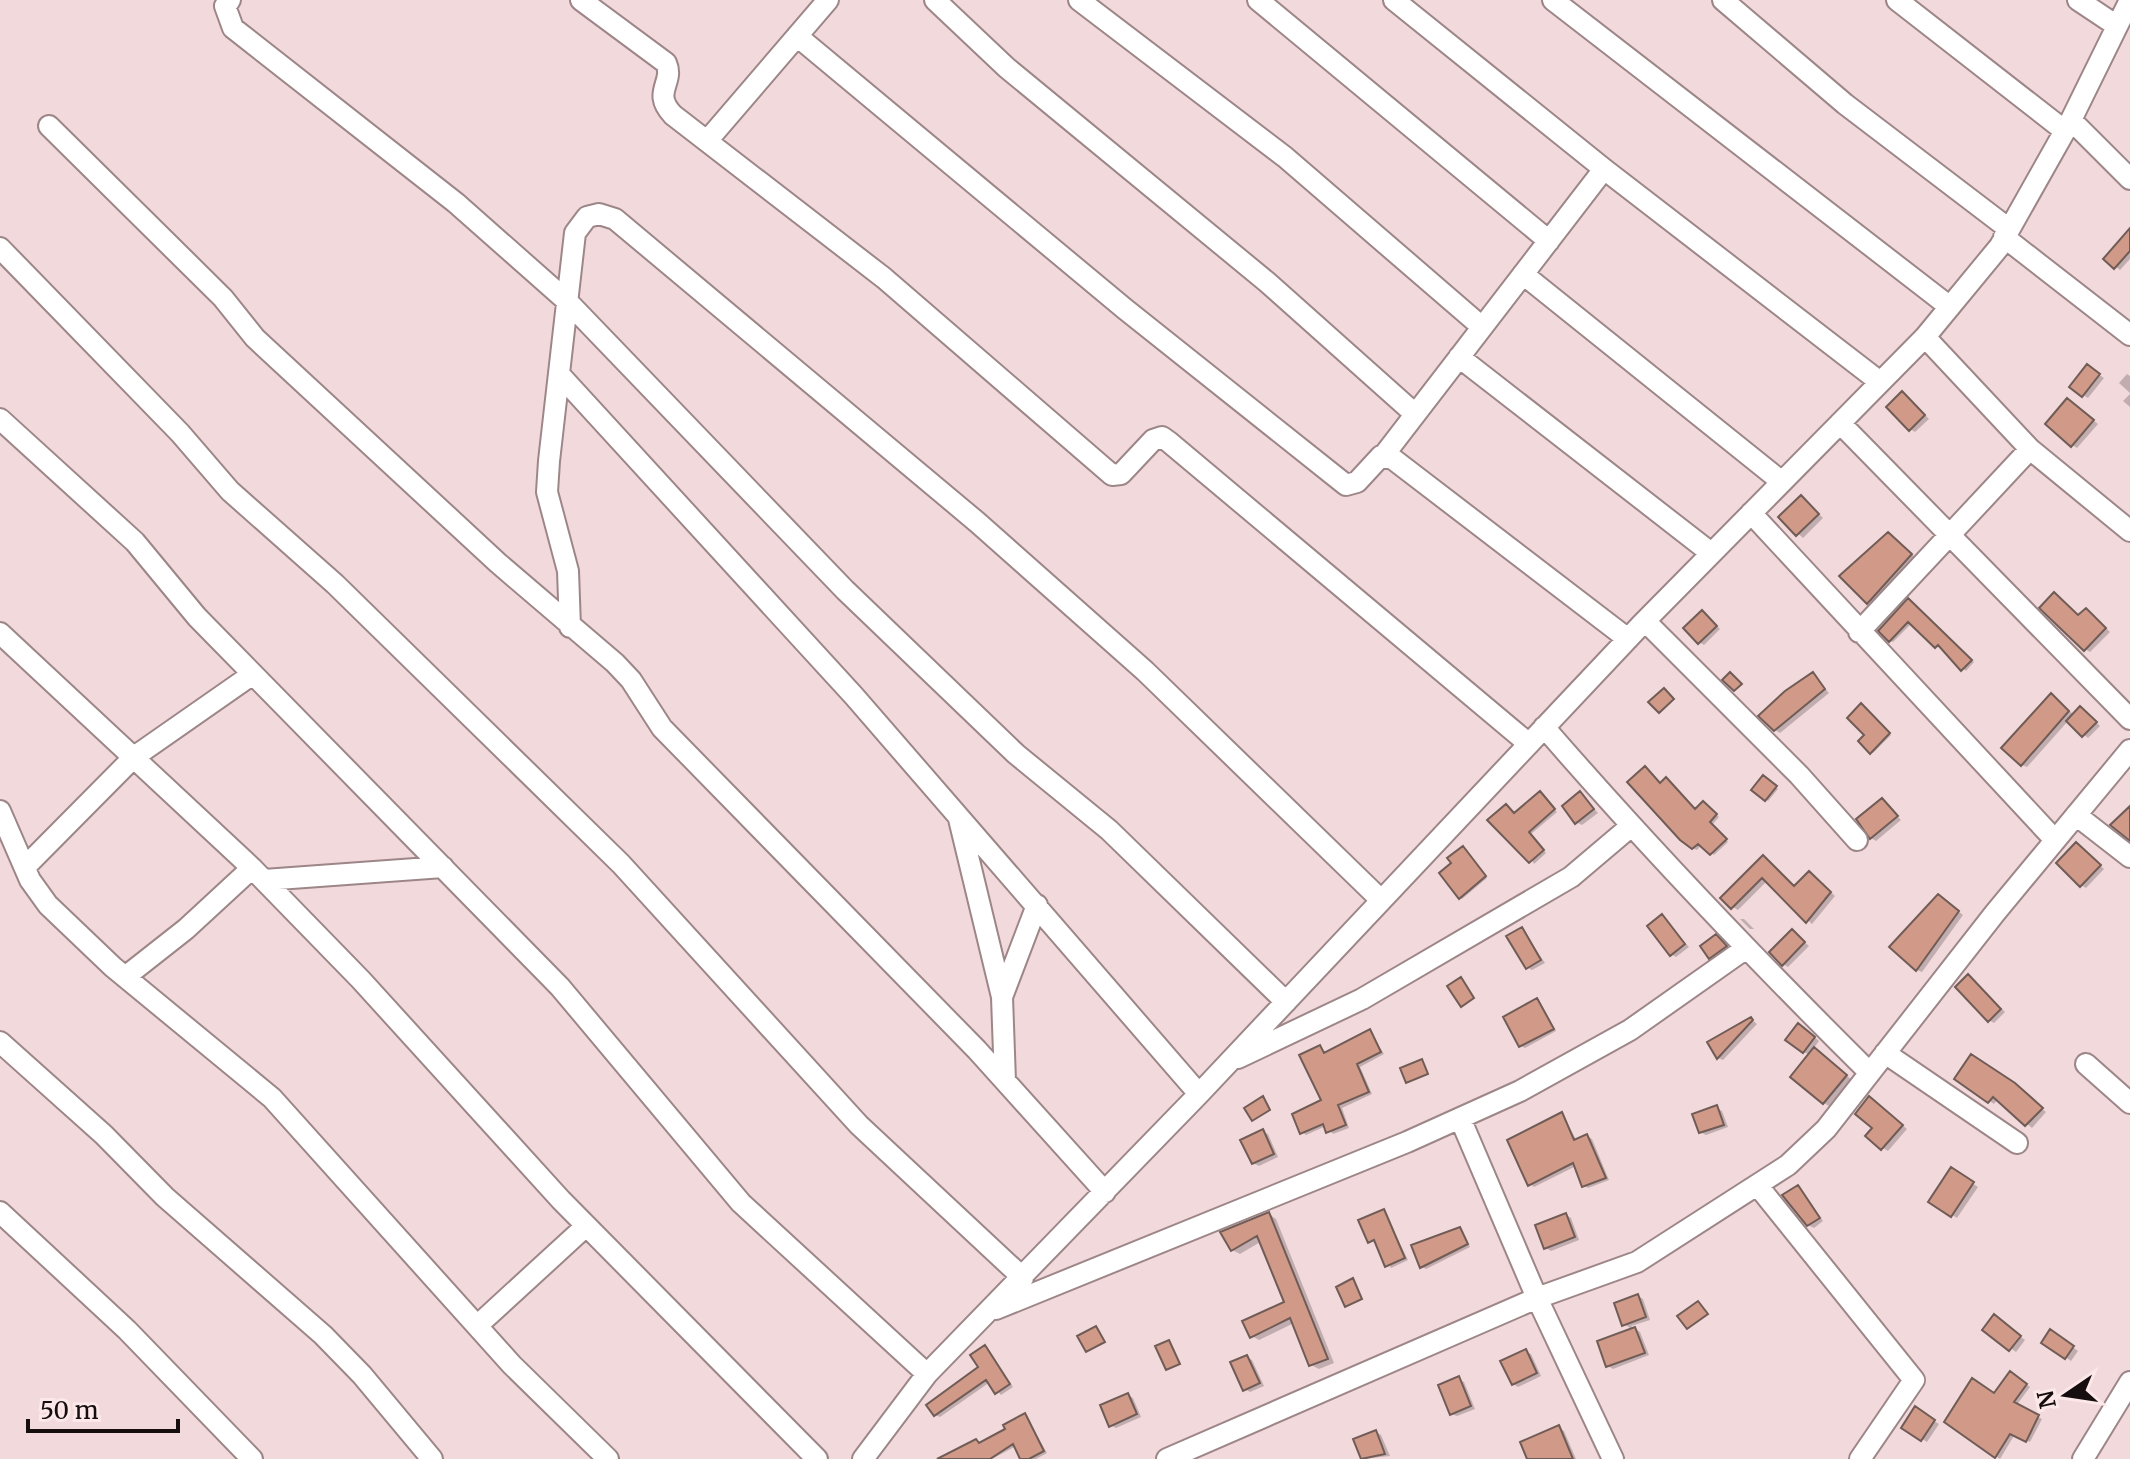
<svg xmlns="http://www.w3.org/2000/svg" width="2130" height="1459" font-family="Merriweather,serif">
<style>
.shadow{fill:#0003}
.building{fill:#d19988;stroke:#705c56;stroke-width:2}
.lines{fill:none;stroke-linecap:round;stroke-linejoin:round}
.minor-casing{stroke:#9d8688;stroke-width:24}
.minor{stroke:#fff;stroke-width:20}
</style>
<rect width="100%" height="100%" fill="#f2d9db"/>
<path class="shadow" d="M2130 242V259L2120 270 2106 259Z
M2092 370 2104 378 2088 398 2083 395Z
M2127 374 2130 376V393L2119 383Z
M2130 394V407L2123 401Z
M1907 396 1929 419 1915 432 1910 429Z
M2073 404 2098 424 2077 448 2072 445Z
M1806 501 1823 518 1803 538 1781 518Z
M1889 534 1916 558 1874 605 1842 576Z
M1912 603 1974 662 1966 671 1912 623 1893 642 1890 641Z
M2091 613 2110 632 2090 652 2085 649Z
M1707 616 1720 629 1704 645 1699 642Z
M1813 675 1829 693 1780 733 1775 730Z
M2056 699 2074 715 2081 708 2100 726 2088 738 2068 721 2027 767 2022 765Z
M1863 707 1891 735 1873 753 1872 752Z
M1764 777 1778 789 1768 801 1754 789Z
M1661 784 1696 811 1710 808 1719 817 1712 825 1728 842 1714 855 1702 844 1697 850 1693 848Z
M1540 793 1557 812 1531 834 1546 853 1534 864 1506 806 1516 815Z
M1580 794 1598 813 1582 825 1576 822Z
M1882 800 1901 820 1876 841 1871 838Z
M2077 844 2104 869 2086 888 2081 885Z
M1465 849 1487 878 1462 899 1460 898Z
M1768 861 1796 887 1814 876 1835 896 1812 924 1767 881 1738 910 1733 907Z
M1944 900 1963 915 1922 972 1917 970Z
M1662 917 1689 947 1676 957 1671 954Z
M1740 919H1744L1754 929H1750Z
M1522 929 1545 963 1532 970 1527 967Z
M1792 931 1809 946 1788 967 1783 964Z
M1973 980 2005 1012 1994 1023 1989 1020Z
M1537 1000 1556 1031 1525 1048 1521 1046Z
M1751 1019 1757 1024 1723 1060 1718 1058Z
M1804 1028 1819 1041 1813 1049 1851 1079 1829 1106 1824 1103 1810 1055 1804 1052Z
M1370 1032 1384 1054 1360 1067 1372 1094 1342 1108 1349 1128 1333 1134 1326 1126 1306 1135 1302 1132 1323 1101 1320 1047 1326 1054Z
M1976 1060 2046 1112 2032 1128 1998 1099 1994 1104 1957 1078Z
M1874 1101 1907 1129 1888 1151 1883 1148 1874 1128Z
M1717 1108 1722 1111 1728 1127 1706 1135 1700 1132Z
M1562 1114 1577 1141 1587 1136 1592 1139 1609 1180 1588 1188 1583 1185 1576 1166 1534 1187 1530 1184Z
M1262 1132 1268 1134 1278 1157 1259 1166 1253 1163Z
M1952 1170 1978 1187 1957 1218 1931 1201Z
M1798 1187 1823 1221 1814 1228 1808 1225Z
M1384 1211 1408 1260 1391 1268 1377 1242 1369 1241Z
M1269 1214 1276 1219 1334 1363 1319 1369 1311 1365 1294 1323 1259 1340 1252 1336 1286 1303 1262 1241 1240 1254 1232 1250Z
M1566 1215 1571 1218 1579 1240 1551 1251 1546 1248Z
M1460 1230 1470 1247 1426 1269 1422 1267Z
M1638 1296 1643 1299 1650 1320 1631 1326 1640 1332 1649 1355 1613 1369 1608 1366 1633 1330 1624 1324Z
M1999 1320 2025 1340 2016 1352 1985 1329Z
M2056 1335 2078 1351 2071 1361 2044 1342Z
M985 1347 1013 1387 1001 1395 990 1382 940 1417 935 1415 980 1367Z
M1526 1352 1531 1354 1541 1376 1518 1387 1513 1384Z
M1247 1357 1252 1360 1264 1386 1250 1392 1245 1389Z
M2015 1376 2030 1387 2016 1406 2042 1419 2030 1442 2015 1434 2000 1459 1947 1422 1995 1395Z
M1458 1379 1464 1382 1475 1409 1457 1416 1451 1414Z
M1128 1395 1133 1398 1141 1417 1116 1428 1110 1425Z
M1915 1409 1939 1424 1927 1442 1904 1427Z
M1025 1415 1047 1453 1036 1459H1023L1016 1446 992 1459H965Z
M1559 1428 1564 1431 1576 1459H1529Z
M1376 1432 1381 1435 1390 1456 1363 1459 1355 1440Z"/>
<path class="building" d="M2130 228V251L2114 269 2103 259Z
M2087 364 2100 374 2082 397 2069 387Z
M1902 391 1925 415 1909 431 1886 407Z
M2067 398 2094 420 2071 447 2045 424Z
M1801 495 1819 514 1796 536 1778 517Z
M1888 532 1912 554 1867 604 1839 576Z
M2054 592 2078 615 2086 608 2106 628 2084 651 2039 608Z
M1908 598 1972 660 1961 671 1938 645 1935 648 1908 622 1889 642 1878 631Z
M1702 610 1717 626 1698 644 1683 628Z
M1730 672 1742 684 1734 691 1722 680Z
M1813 672 1825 689 1774 731 1758 716 1785 691Z
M1664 688 1674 699 1659 713 1648 702Z
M2051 693 2069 711 2021 766 2001 748Z
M1861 703 1890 733 1870 754 1858 741 1864 735 1847 718Z
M2080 706 2097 722 2082 737 2066 721Z
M1645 766 1660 783 1666 777 1695 809 1703 801 1717 814 1710 822 1727 839 1710 855 1698 844 1692 849 1680 840 1627 782Z
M1763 775 1777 786 1765 801 1751 790Z
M1540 791 1555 809 1529 832 1544 850 1529 863 1487 820 1506 804 1514 813Z
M1580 791 1594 809 1575 824 1562 806Z
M1882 798 1898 816 1870 839 1856 819Z
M2130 806V841L2110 825Z
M2076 842 2101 865 2080 887 2056 863Z
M1463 846 1486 876 1459 899 1439 873 1451 863 1447 858Z
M1763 855 1794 886 1809 871 1831 892 1806 923 1762 878 1731 909 1720 898Z
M1938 894 1959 911 1916 971 1889 947Z
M1662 914 1685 944 1670 956 1647 926Z
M1522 927 1541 960 1526 969 1506 936Z
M1792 929 1805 942 1782 966 1769 952Z
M1716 934 1727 946 1709 959 1700 946Z
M1968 974 2001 1009 1988 1022 1955 987Z
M1461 977 1474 998 1461 1007 1447 986Z
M1537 998 1554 1029 1519 1047 1503 1017Z
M1751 1017 1753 1020 1717 1059 1707 1042Z
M1798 1023 1815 1037 1803 1053 1785 1040Z
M1370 1029 1381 1052 1357 1064 1369 1092 1338 1105 1346 1125 1326 1133 1323 1124 1300 1134 1292 1114 1321 1100 1299 1055 1320 1045 1324 1053Z
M1814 1047 1847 1075 1823 1104 1790 1077Z
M1971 1054 2015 1083 2043 1108 2025 1126 1993 1097 1988 1103 1954 1079Z
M1422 1059 1428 1074 1406 1083 1400 1068Z
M1263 1096 1270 1110 1252 1121 1244 1108Z
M1869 1096 1903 1125 1881 1150 1865 1136 1872 1128 1855 1114Z
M1717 1105 1724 1125 1699 1133 1692 1114Z
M1562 1112 1574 1140 1587 1134 1606 1178 1582 1187 1573 1163 1528 1186 1507 1140Z
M1263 1129 1274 1154 1252 1164 1240 1140Z
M1951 1167 1974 1182 1951 1217 1928 1202Z
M1798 1185 1820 1218 1807 1226 1782 1195Z
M1384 1209 1405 1258 1385 1267 1374 1240 1368 1243 1358 1220Z
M1269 1212 1328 1359 1309 1366 1290 1318 1250 1338 1242 1321 1284 1302 1257 1236 1231 1251 1220 1232Z
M1566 1213 1575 1237 1544 1249 1535 1225Z
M1460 1227 1468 1244 1420 1268 1411 1245Z
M1353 1278 1362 1299 1345 1307 1336 1287Z
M1638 1294 1646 1317 1622 1326 1614 1303Z
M1698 1301 1708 1314 1687 1329 1677 1316Z
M1994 1314 2021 1336 2009 1351 1982 1330Z
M1096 1326 1105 1342 1086 1352 1077 1336Z
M1635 1327 1645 1353 1606 1367 1597 1341Z
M2050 1329 2074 1346 2065 1359 2041 1343Z
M1169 1340 1180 1364 1166 1370 1155 1346Z
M985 1345 1010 1384 995 1394 986 1380 934 1416 926 1405 978 1367 970 1355Z
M1526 1349 1537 1373 1512 1385 1500 1361Z
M1247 1355 1260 1383 1243 1391 1230 1362Z
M2010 1371 2027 1384 2014 1402 2039 1415 2026 1442 2010 1434 1995 1458 1944 1422 1972 1378 1994 1393Z
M1459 1376 1471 1406 1450 1415 1438 1385Z
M1128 1393 1137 1414 1109 1427 1100 1405Z
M1915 1406 1935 1420 1921 1441 1901 1428Z
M1025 1413 1044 1451 1029 1459H1020L1013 1444 990 1459H937L976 1439 979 1443 1005 1429 1003 1425Z
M1559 1425 1573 1459H1527L1520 1442Z
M1376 1430 1385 1454 1361 1459 1353 1439Z"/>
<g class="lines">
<defs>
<path id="minor" d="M230 0 225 6 233 28 456 203 568 302 845 590 1016 754 1109 830 1286 1002
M581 0 666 63C675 83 651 92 673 115L884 278 1112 475 1121 474 1153 440 1162 437 1169 442 1529 744
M935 0 1007 68 1267 282 1415 414
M1079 0 1285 157 1482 327
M1258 0 1549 241
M1394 0 1604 169 1880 382
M1553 0 1950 307
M1723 0 1845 104 2009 229
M1897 0 2065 131
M2078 0 2117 26
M797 36 1125 309 1346 485 1357 482 1381 456 1393 459 1628 639
M2071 120 2130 179
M49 126 223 298 255 338 498 563 615 663 631 680 662 728 977 1050 1105 1192
M707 141 828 0
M2004 237 2130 335
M0 248 180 433 230 491 335 584 621 864 859 1125 1023 1278
M1523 274 1782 482
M1925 337 2030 449 2130 531
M1459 357 1711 553
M559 374 854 696 1199 1094
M0 419 135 542 197 617 560 987 741 1203 927 1374
M1840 423 2130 719
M1384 455 1604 169
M1751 513 2055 840
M1646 622 1799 775 1857 840
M570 627 568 571 547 492 549 461 575 233 587 217 599 214 615 219 977 522 1145 671 1381 900
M1859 632 2030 449
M0 633 252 868 361 980 561 1200 817 1459
M1544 727C1648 847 1757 961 1870 1073
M0 811 30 880 48 905 113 967 272 1098 512 1365 608 1459
M2076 815 2130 857
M959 819 1002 997 1005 1081
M26 866 134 757 253 674
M264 880 443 867
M125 977 186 929 252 868
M1002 997 1037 905
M0 1042 104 1135 165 1197 323 1335 362 1375 432 1459
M1885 1053 2017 1143
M1238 1058 1362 999 1571 877 1630 827
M2086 1064 2130 1103
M1460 1118 1537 1298 1613 1459
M1758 1186 1914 1380 1860 1459
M0 1212 127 1330 252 1459
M996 1309 1407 1142 1520 1091 1630 1030 1745 949
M478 1325 586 1226
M863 1459 927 1374 1199 1094 1640 626 1925 337 2000 246 2071 120 2130 0
M1167 1459 1537 1298 1637 1262 1788 1165 1826 1129 1995 913 2130 750
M2083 1459 2130 1382"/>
</defs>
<use href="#minor" class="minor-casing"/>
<use href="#minor" class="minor"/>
</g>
<g transform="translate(2066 1395) rotate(257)" stroke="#fce7e9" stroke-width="6" paint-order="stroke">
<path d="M0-6L14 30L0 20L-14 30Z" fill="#150d0e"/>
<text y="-12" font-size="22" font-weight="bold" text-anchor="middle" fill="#150d0e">N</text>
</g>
<path d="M28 1419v12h150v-12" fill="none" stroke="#150d0e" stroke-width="4"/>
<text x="40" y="1419" font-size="24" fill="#150d0e" stroke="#fce7e9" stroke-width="6" paint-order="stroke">50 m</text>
</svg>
